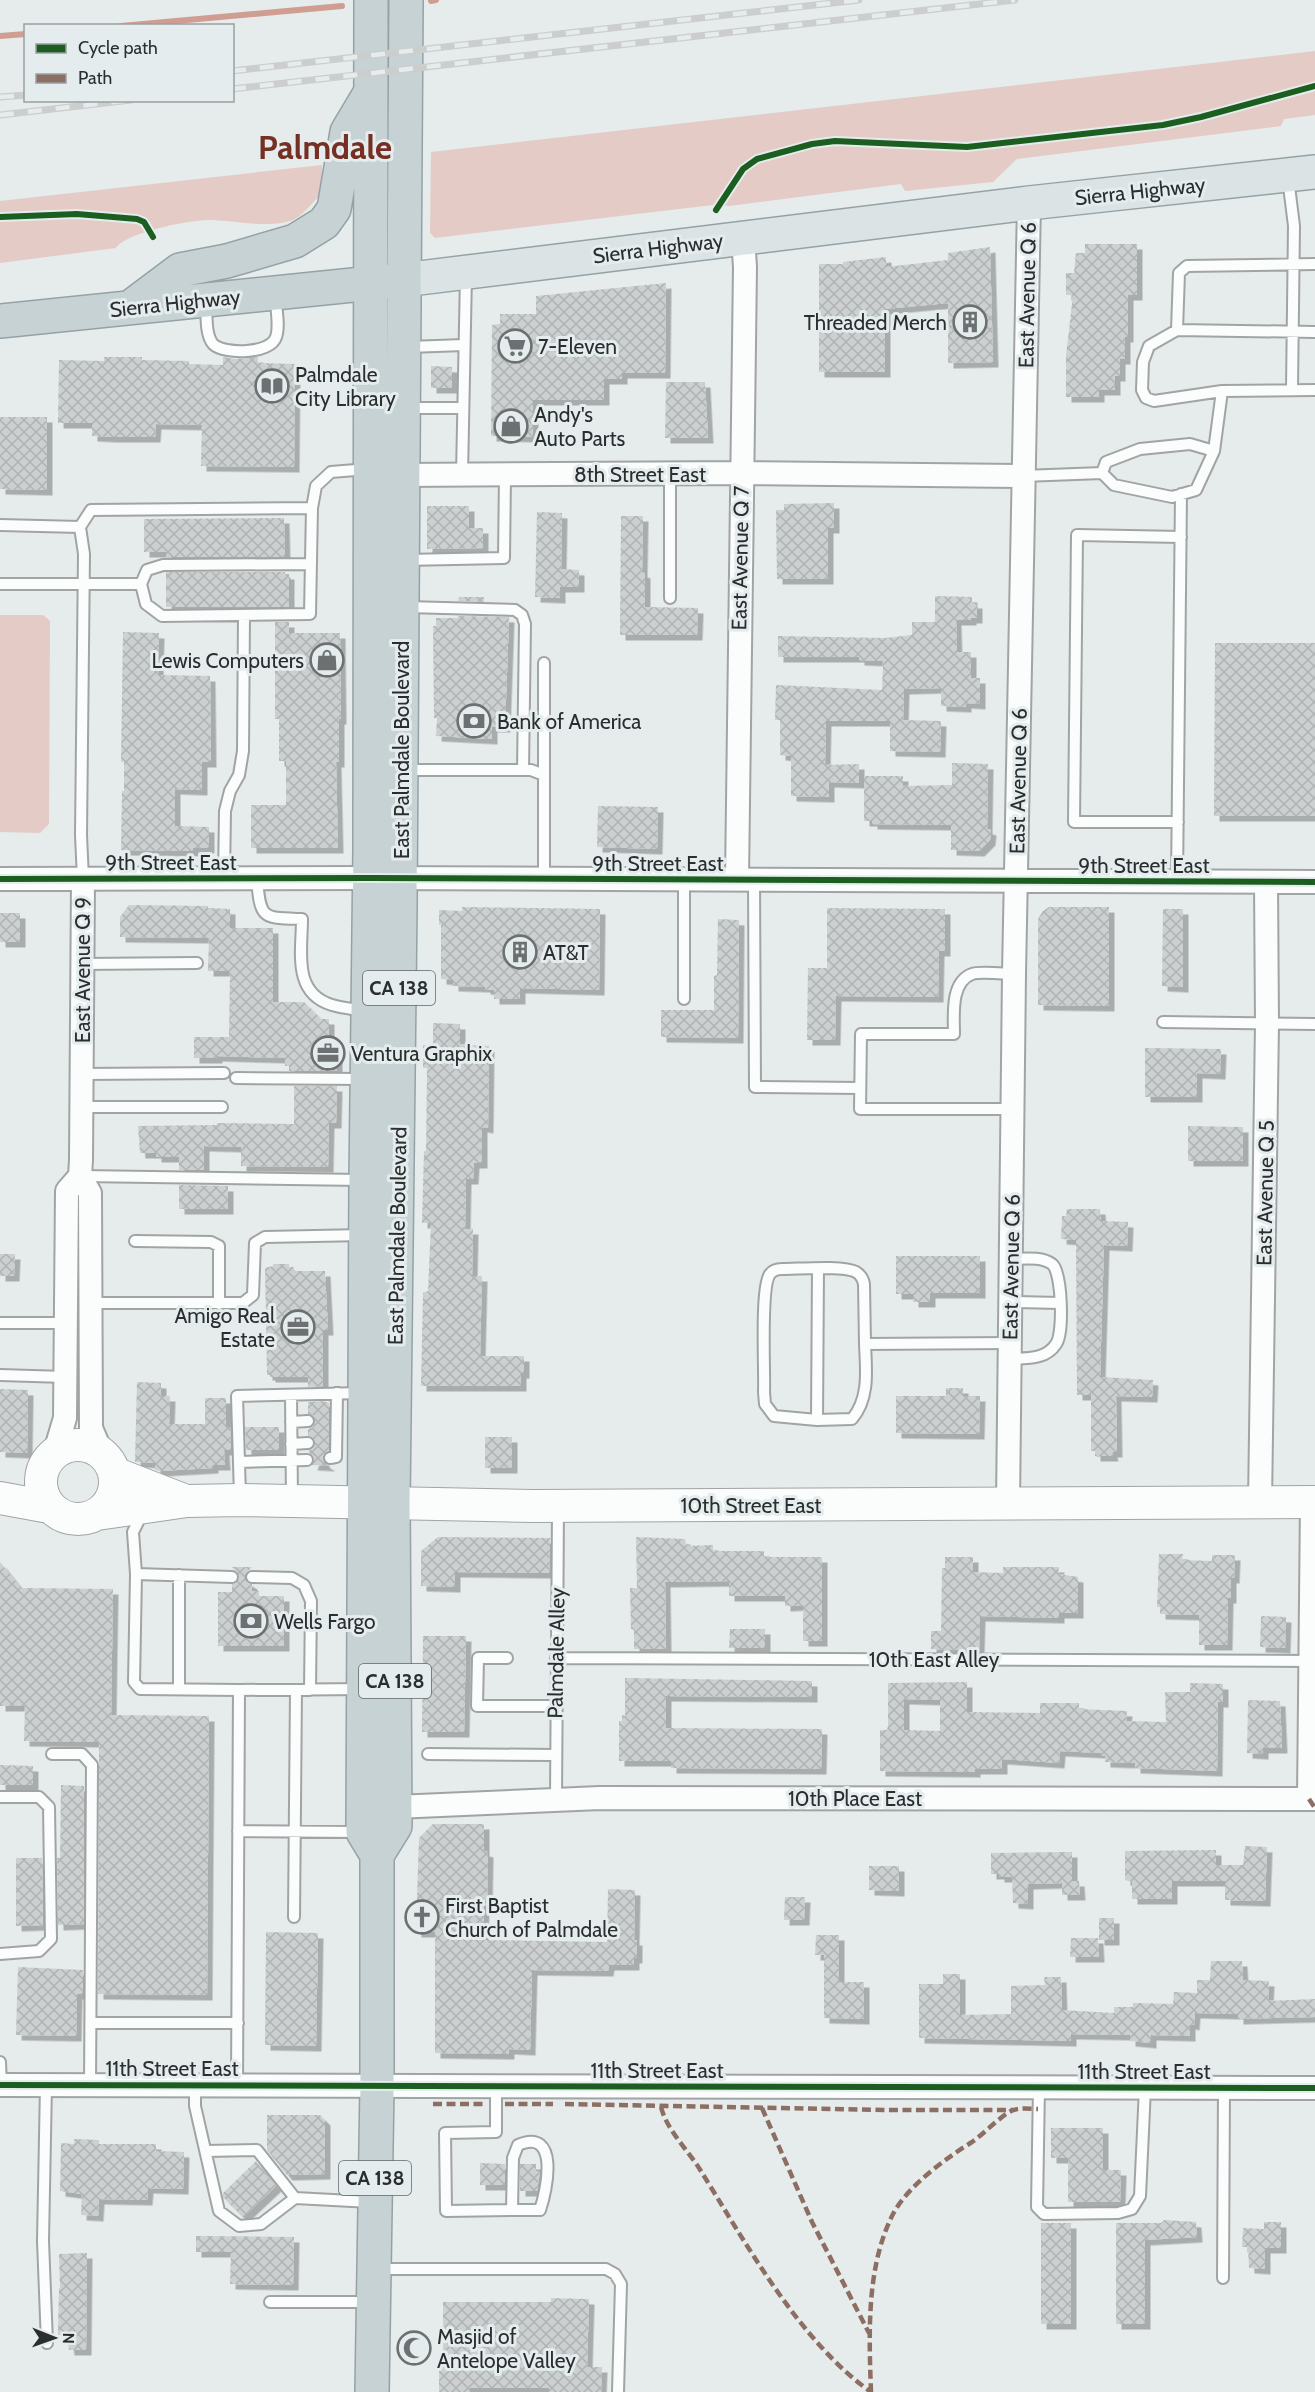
<svg xmlns="http://www.w3.org/2000/svg" width="1315" height="2392" font-family="Cabin,sans-serif">
<style>
.green{fill:#e4cbc6}
.lines{fill:none;stroke-linecap:round;stroke-linejoin:round}
.stream{stroke:#d09d93;stroke-width:6}
.building{fill:url(#building-cross-hatch);fill-rule:evenodd;filter:url(#shadow)}
.lane-casing{stroke:#a1a4a5;stroke-width:14}
.street-casing{stroke:#a1a4a5;stroke-width:26}
.secondary-casing{stroke:#a1a4a5;stroke-width:34}
.primary-casing{stroke:#94a2a6;stroke-width:36}
.highway-casing{stroke:#94a2a6;stroke-width:36}
.lane{stroke:#fbfcfc;stroke-width:10}
.street{stroke:#fbfcfc;stroke-width:22}
.secondary{stroke:#fbfcfc;stroke-width:32}
.primary{stroke:#dce3e5;stroke-width:33}
.highway{stroke:#c7d2d5;stroke-width:33}
.rail-casing{stroke:#cccdcd;stroke-width:7}
.rail{stroke:#e4ecee;stroke-width:4.5;stroke-dasharray:14;stroke-linecap:butt}
.quiet{stroke:#8d6e63;stroke-width:4.5;stroke-dasharray:9 4.5;stroke-linecap:butt}
.cycleway-casing{stroke:#e4ecee;stroke-width:10}
.cycleway{stroke:#1b5e20;stroke-width:6}
.labels{text-anchor:middle;dominant-baseline:central;stroke-width:6;stroke-linejoin:round;paint-order:stroke}
.shield{fill:#e4ecee;stroke:#626768;stroke-width:1.5}
.shield-label{font-size:20px;font-weight:bold;fill:#2b2e2f}
.street-label{font-size:21px;fill:#2b2e2f;stroke:#e4ecee}
.poi-label{font-size:21px;fill:#2b2e2f;stroke:#e4ecee;text-anchor:start}
.town-label{font-size:33px;font-weight:bold;fill:#753023;stroke:#e4ecee}
</style>
<defs>
<pattern id="building-cross-hatch" width="8" height="8" patternUnits="userSpaceOnUse" patternTransform="scale(1.5)"><rect width="8" height="8" fill="#cdd0d1"/><path d="M0 0l8 8M0 8l8-8" fill="none" stroke="#b0b3b4"/></pattern>
<filter id="shadow"><feDropShadow dx="5.5" dy="5.5" stdDeviation="0" flood-color="#0004"/></filter>
</defs>
<rect width="100%" height="100%" fill="#e6ebec"/>
<path class="green" d="M1315 51V115L1284 119 1281 126 1017 159 993 182 905 191 901 184 729 206 713 205 435 238 430 233 431 152Z
M322 165 321 194C313 202 300 219 290 221 264 228 238 221 212 220 193 219 126 232 116 248L0 263V201Z
M0 615H43L50 621 49 824 40 833 0 832Z"/>
<g class="lines">
<path class="stream" d="M431 1 436 0
M121 26 342 6
M0 36 26 34"/>
</g>
<path class="building" d="M1085 244H1137V295H1128V337H1125V359H1120V376H1115V390H1099V397H1066V356L1073 295H1066V273H1074L1076 253H1085Z
M990 247 993 362 948 363V303L885 309V372H819V264H843V262L886 257V267L948 260V253Z
M666 283 665 373H622V379H604V400H533V437L491 436 492 325 500 324V314H536V296Z
M104 357H142V360L189 361V364L223 365V357L236 359 258 357V363L295 364 294 467 201 466 202 425 156 424 155 437H111L92 436V423H58L59 360 104 361Z
M431 366 452 367V388H431Z
M666 382H705L708 438H665Z
M0 417H47V490L0 489Z
M834 503V528H828V579H777L776 510H784V504Z
M427 506H469V528H483V548L427 549Z
M537 512 562 513 561 569 579 570V587H560V598L535 597Z
M621 516H643L642 572 645 573V607L698 608 697 635H620Z
M284 518 285 557H166V552H144V519Z
M166 572H285V574H289V607H166Z
M935 596 972 597V603H977V618H971V620H956L957 652H971V678H980V704L966 703V707L941 706V688L904 689 903 720 941 721 940 752 890 751V721H826L825 765 859 764V783L829 782V797L791 796V756L780 755V720H775L776 685 882 690 883 661 859 660V657H778V636L885 638 912 635V622H935Z
M459 597H484V602L458 601Z
M458 616 509 617 505 727H492V739L436 736 437 718H434L433 626H436V618H458Z
M275 622H289V633H340L341 719H339V762H336L338 848H251V805H286V761H279V719H275Z
M123 632 159 633 158 675 210 676 211 762H202V790L175 789V826L209 827V848H193V851L121 850 122 791H124V762H121Z
M1215 643H1315V816H1214Z
M952 763 988 764 987 829 991 830 990 840 979 851 951 850V825L872 824V821H864V776H903V786L952 785Z
M598 806 658 807 657 849 597 847Z
M129 905 208 906V908L230 909V928H273V1002H304L321 1019H329V1037H337V1071H289V1066H285V1058L217 1056V1058H194V1037H229L230 971H208L209 938 120 937V917Z
M462 907 600 909 599 990 520 988V999H494V990L485 989V987L453 986V980L441 979V925H439V910L462 911Z
M1049 907H1109V1006L1038 1005V919L1043 911Z
M827 908 945 909V951H939L938 997 836 996 835 1040H807L808 968H827Z
M1163 909H1183V987L1162 986Z
M0 913H20V942H0Z
M718 919 739 920 738 1038 661 1037V1010H714V976L717 975Z
M433 1023 460 1024V1044L489 1046 488 1128 482 1127V1163H474L473 1179H466L465 1229H473L472 1276H482L480 1356H524V1373H521V1386H421L423 1293 428 1291 431 1223H422L424 1151H426L427 1068H423V1045H433Z
M1145 1048 1221 1049 1220 1074 1197 1073V1097H1145Z
M294 1086H337L336 1123H329L328 1167 241 1166V1147L204 1146V1170H179V1157H156V1153H140L138 1126 217 1125V1123L294 1124Z
M1188 1126 1243 1127V1161H1188Z
M179 1185 228 1186V1209H179Z
M1067 1209H1100L1101 1221 1128 1222 1127 1246 1104 1245 1100 1377 1153 1380 1152 1397 1116 1396 1117 1452H1112L1113 1456H1095V1451H1091V1395H1077L1076 1240 1061 1239 1062 1216H1066Z
M0 1254H15L14 1276H0Z
M896 1256H980V1293H930V1302H913V1294H896Z
M273 1264H289V1267H294L293 1271H325L328 1330H323V1386L308 1387V1377H270V1375H267L265 1268 273 1266Z
M137 1382 161 1383V1396H170L169 1424H205V1398H226V1427H230L231 1450H224L225 1465H213V1468L160 1471 155 1470V1463L135 1462Z
M946 1388H963V1396H980L979 1434 896 1433V1396H946Z
M0 1389 28 1390 27 1453 0 1452Z
M323 1401 329 1403V1451L325 1453 323 1459 325 1463 330 1466 312 1465 314 1459 308 1451 313 1449 315 1442 312 1437 308 1436V1429L313 1427 315 1421 314 1416 308 1414V1402Z
M245 1427H279V1450H246Z
M485 1437H512V1468H485Z
M438 1537 550 1538 549 1573 455 1572V1587L421 1586V1551Z
M636 1537 685 1539 686 1546 713 1545V1551H764V1557H822V1641H803V1605L785 1606V1596H729V1581L665 1582 666 1649H634V1630L631 1629 630 1588H637Z
M1159 1554H1183L1182 1560 1212 1561V1555H1235L1234 1578H1231V1598H1228L1227 1645H1199V1615L1160 1614V1607H1157Z
M945 1557H973V1572L1003 1573V1567H1059L1058 1574 1078 1577V1613H1059V1618L980 1616 979 1650 931 1649V1631H941L942 1568H945Z
M0 1562 21 1588 113 1589 111 1715 209 1716 207 1995 98 1994 99 1742 24 1741 25 1706H0Z
M232 1567H252L245 1574V1580L252 1584V1591H259V1596H284V1646H218V1592H232V1584L236 1583 239 1578 238 1573Z
M1261 1616 1286 1617 1285 1648 1260 1647Z
M730 1629H765V1648H729Z
M423 1636H466L464 1732H422Z
M625 1678 812 1681V1697L666 1696V1728L822 1729 821 1769 671 1768V1761H619V1721H622V1715L625 1716Z
M967 1682V1712L1040 1713V1703H1079V1709L1127 1711 1126 1721 1166 1722 1165 1692H1190V1683L1223 1684V1702H1218L1217 1771 1135 1768V1763L1105 1762V1756H1101V1753L1060 1751 1059 1763 1002 1759V1769H975V1772L880 1771V1730H887L888 1726V1683ZM904 1699 940 1700V1731L904 1730Z
M1248 1700 1280 1701 1282 1748H1263V1754L1247 1753Z
M0 1765 33 1766V1785H0Z
M61 1785 84 1786V1924L58 1925 57 1858H60Z
M433 1824H484V1851L488 1852 487 1906H484L483 1940 607 1942 608 1889 635 1890 634 1940H637V1958H634V1965H609L608 1971 532 1970 530 2050 509 2049V2054L435 2053V1932H416L419 1838Z
M1245 1846 1267 1847 1265 1901 1225 1900V1881H1172V1899H1132V1882L1125 1880V1851L1216 1850V1865H1243Z
M1072 1852V1881H1079L1080 1895H1062V1883L1028 1884V1904L1013 1903 1012 1877H999V1874H991V1853Z
M16 1858H42L43 1925 16 1926Z
M869 1866H899V1891L869 1890Z
M785 1897H805L804 1920H784Z
M1099 1918H1114V1940H1099Z
M266 1932 318 1933 316 2046 265 2045Z
M816 1935H839V1982H864V2019L824 2018V1955H815Z
M1071 1938H1098L1099 1957H1070Z
M1211 1961H1242L1243 1980 1269 1981 1268 2001 1315 1999V2017L1238 2019V2014L1195 2013 1194 2025 1190 2024V2036L1151 2035V2043L1130 2041V2035L1071 2034V2041L919 2038V1984H943V1974H960V2015L1011 2014V1986L1045 1985 1044 1977H1061L1062 2010 1114 2013V2007H1133V2003L1173 2004 1174 1992 1197 1993V1980H1210Z
M18 1967 83 1970V1994H77L76 2036 16 2035Z
M267 2115H320L325 2120V2174L287 2175 267 2150Z
M1051 2128H1103V2170H1121L1120 2202H1068V2158H1051Z
M74 2139 99 2140V2144H156V2151L184 2152 183 2189 148 2188 147 2200 99 2199 98 2216 81 2215 82 2194 60 2191 61 2143 74 2144Z
M256 2161 276 2186 243 2217 223 2197V2193Z
M480 2163 505 2164V2185H480Z
M520 2164H536V2171H540L537 2191H520Z
M1164 2220 1196 2222 1197 2237 1145 2240V2324H1116V2223H1161Z
M1264 2222H1281V2248H1265V2269L1249 2268 1248 2247H1242L1243 2228 1264 2229Z
M1041 2223H1071V2324H1041Z
M196 2236 294 2237 293 2285 230 2284 231 2252H196Z
M87 2253 86 2350H69L67 2335H58L59 2288H60L59 2254Z
M551 2298 589 2299 587 2367H602L601 2392H549V2388H470V2392H439V2366H443V2302H551Z"/>
<g class="lines">
<defs>
<path id="lane" d="M1288 178 1294 226 1292 389
M206 303C207 316 205 334 213 344 224 355 271 354 276 337 280 326 276 308 275 295
M1177 330 1179 273 1187 266 1315 264
M1315 332 1177 330 1149 346 1143 362 1142 390 1146 398 1154 401 1222 391 1315 390
M408 347 464 345
M408 408H463
M1214 451 1190 444 1140 449 1106 462 1102 473 1114 485 1172 497 1196 490 1214 451 1222 391
M670 473V598
M462 475 466 275
M1023 476 1102 473
M0 525 80 527
M404 560 504 558 505 475
M311 564 163 565 147 570 141 584 146 604 162 616 310 614 312 508 316 486 331 472 368 469
M0 584H141
M406 607 515 610 522 615 525 624 523 770
M404 770H531L544 775
M1178 822H1074L1077 535 1181 537
M224 878 225 811 230 791 239 775 243 751 244 615
M257 878C260 920 263 918 302 919 302 951 292 993 332 1005 342 1008 354 1009 365 1011
M83 879 81 835 84 554 80 527 91 510 312 508
M544 879V663
M754 879 755 1087 860 1088
M684 880V999
M1177 882 1181 494
M82 964 197 963
M1163 1022 1315 1024
M82 1074 224 1073
M236 1078 364 1079
M82 1107H222
M1013 1109H860L861 1034H954C954 1016 950 982 972 974 980 971 1005 974 1014 974
M81 1176 362 1180
M135 1241 211 1242 219 1246V1304
M1010 1302 1060 1303
M89 1303H243L253 1295 255 1243 265 1237 364 1235
M0 1323H64
M865 1344C866 1369 870 1398 852 1419L817 1420 774 1416 765 1404 764 1392C765 1371 760 1287 770 1274 773 1270 778 1269 782 1269 799 1269 843 1265 856 1272 861 1275 863 1279 864 1284L865 1344 1010 1343
M1009 1359C1026 1358 1046 1360 1056 1344 1064 1333 1062 1272 1052 1264 1041 1256 1023 1259 1011 1259
M0 1375 65 1377
M291 1395 292 1499
M817 1420 818 1269
M291 1422 308 1421
M291 1444 308 1443
M330 1458 336 1457 337 1393
M239 1462 307 1460
M240 1496 237 1396 362 1393
M143 1512 133 1532 136 1574 134 1682 140 1689 239 1690 237 2085
M136 1574 232 1577
M252 1577 292 1578 304 1585 311 1601 310 1690
M507 1658H478L477 1706H556
M556 1658 1311 1661
M179 1689V1575
M239 1690 362 1689
M52 1754H82L92 1765 90 2085
M428 1754 556 1755
M0 1797H39L49 1807 51 1939 39 1951 0 1954
M556 1799 558 1509
M238 1831 360 1832
M294 1917 296 1690
M91 2023H238
M0 2062 1 2085
M46 2085 43 2241 47 2343
M195 2086V2106L219 2211 239 2226 261 2224 295 2198 371 2202
M496 2086V2132L445 2133 446 2211 512 2210 513 2158 518 2145C560 2127 547 2190 540 2210H512
M1039 2086 1037 2207 1044 2214 1118 2213 1132 2209 1140 2196 1145 2088
M206 2151 257 2150 295 2198
M377 2269H606L615 2274 621 2284 618 2392
M1223 2278 1224 2088
M270 2302H370"/>
<path id="street" d="M401 475 742 473 1023 476
M0 879 370 878 1315 882
M737 879 745 267 743 238
M80 1176 90 1193 91 1428 102 1454
M54 1455 65 1418 67 1191 80 1176 81 1160 83 879
M1260 1503 1267 1024 1266 882
M1008 1504 1014 974 1029 203
M1309 1799 1312 1502
M395 1807 600 1798 1315 1799
M0 2085 1315 2088"/>
<path id="secondary" d="M41 1482a37 37 0 1 1 74 0a37 37 0 1 1-74 0Z
M114 1473 186 1501
M0 1498 49 1507
M97 1514 187 1501 240 1500 533 1506 1315 1502"/>
<path id="primary" d="M403 280 1029 203 1315 172"/>
<path id="highway" d="M371 0 370 850 366 1180 363 1832 377 1855
M132 306 180 270 227 261 295 241 324 223 334 209 347 132 369 95
M0 321 392 281
M372 2392 377 2086V1855L395 1826 393 1502 400 905 406 0"/>
</defs>
<use href="#lane" class="lane-casing"/>
<use href="#street" class="street-casing"/>
<use href="#secondary" class="secondary-casing"/>
<use href="#primary" class="primary-casing"/>
<use href="#highway" class="highway-casing"/>
<use href="#lane" class="lane"/>
<use href="#street" class="street"/>
<use href="#secondary" class="secondary"/>
<use href="#primary" class="primary"/>
<use href="#highway" class="highway"/>
<defs>
<path id="rail" d="M232 71 859 0
M232 89 1015 0
M0 97 26 95
M0 115 131 100"/>
</defs>
<use href="#rail" class="rail-casing"/>
<use href="#rail" class="rail"/>
<path class="quiet" d="M1309 1799 1315 1808
M433 2104H483
M505 2104H553
M565 2104 883 2110H1013
M661 2107C667 2130 686 2148 699 2168 746 2243 799 2341 871 2392
M762 2108 812 2222 869 2333
M871 2392C869 2335 866 2269 892 2216 906 2187 945 2159 972 2142 985 2133 997 2119 1011 2111 1018 2107 1031 2109 1038 2109"/>
<defs>
<path id="cycleway" d="M716 210 743 169 757 159 812 144 835 141 967 147 1163 125 1201 117 1315 86
M0 217 77 214 137 219 144 222 153 237
M0 879 370 878 1315 882
M0 2085 1315 2088"/>
</defs>
<use href="#cycleway" class="cycleway-casing"/>
<use href="#cycleway" class="cycleway"/>
</g>
<defs>
<symbol id="building-ring" viewBox="-11 -11 22 22"><circle r="9.5" fill="#e4ecee" stroke="#6c7071" stroke-width="1.5"/><path d="M-4-6H4V6H1V3H-1V6H-4ZM-2.5-4.3h1.7v1.8h-1.7ZM.8-4.3h1.7v1.8H.8ZM-2.5-1h1.7V.8h-1.7ZM.8-1h1.7V.8H.8Z" fill="#6c7071"/></symbol>
<symbol id="supermarket-ring" viewBox="-11 -11 22 22"><circle r="9.5" fill="#e4ecee" stroke="#6c7071" stroke-width="1.5"/><path d="M-6-5.5h2.5l.6 2H6L4.5 2H-2.5L-4.4-4H-6ZM-1.5 3.2a1.3 1.3 0 1 0 .1 0ZM3 3.2a1.3 1.3 0 1 0 .1 0Z" fill="#6c7071"/></symbol>
<symbol id="library-ring" viewBox="-11 -11 22 22"><circle r="9.5" fill="#e4ecee" stroke="#6c7071" stroke-width="1.5"/><path d="M-6-4Q-3-5.5-.7-3.5V5Q-3 3-6 4ZM6-4Q3-5.5 .7-3.5V5Q3 3 6 4Z" fill="#6c7071"/></symbol>
<symbol id="shop-ring" viewBox="-11 -11 22 22"><circle r="9.5" fill="#e4ecee" stroke="#6c7071" stroke-width="1.5"/><path d="M-5-2.5h2.3a2.7 3.5 0 0 1 5.4 0H5L5.5 6h-11ZM-1.5-2.5h3a1.5 2.3 0 0 0-3 0Z" fill="#6c7071"/></symbol>
<symbol id="bank-ring" viewBox="-11 -11 22 22"><circle r="9.5" fill="#e4ecee" stroke="#6c7071" stroke-width="1.5"/><path d="M-6-4H6V4H-6ZM0-2.3a2.3 2.3 0 1 0 0 4.6a2.3 2.3 0 1 0 0-4.6Z" fill="#6c7071"/></symbol>
<symbol id="office-ring" viewBox="-11 -11 22 22"><circle r="9.5" fill="#e4ecee" stroke="#6c7071" stroke-width="1.5"/><path d="M-6-3h4V-5.5h4V-3h4V5H-6ZM-1-4.5V-3h2v-1.5ZM-6 0V1H6V0Z" fill="#6c7071"/></symbol>
<symbol id="church-ring" viewBox="-11 -11 22 22"><circle r="9.5" fill="#e4ecee" stroke="#6c7071" stroke-width="1.5"/><path d="M-1.2-6h2.4v3.5h3.3v2.4h-3.3V6h-2.4V-.1h-3.3v-2.4h3.3Z" fill="#6c7071"/></symbol>
<symbol id="mosque-ring" viewBox="-11 -11 22 22"><circle r="9.5" fill="#e4ecee" stroke="#6c7071" stroke-width="1.5"/><path d="M3.5-4.9A6 6 0 1 0 3.5 4.9A5 5 0 1 1 3.5-4.9Z" fill="#6c7071"/></symbol>
</defs>
<g fill-rule="evenodd">
<use href="#building-ring" x="951" y="303" width="38" height="38"/>
<use href="#supermarket-ring" x="496" y="327" width="38" height="38"/>
<use href="#library-ring" x="253" y="367" width="38" height="38"/>
<use href="#shop-ring" x="492" y="407" width="38" height="38"/>
<use href="#shop-ring" x="308" y="641" width="38" height="38"/>
<use href="#bank-ring" x="455" y="702" width="38" height="38"/>
<use href="#building-ring" x="501" y="933" width="38" height="38"/>
<use href="#office-ring" x="309" y="1034" width="38" height="38"/>
<use href="#office-ring" x="279" y="1308" width="38" height="38"/>
<use href="#bank-ring" x="232" y="1602" width="38" height="38"/>
<use href="#church-ring" x="403" y="1898" width="38" height="38"/>
<use href="#mosque-ring" x="395" y="2329" width="38" height="38"/>
</g>
<g class="labels">
<g class="shield">
<rect x="363" y="971" width="72" height="34" rx="4.5"/>
<rect x="359" y="1664" width="72" height="34" rx="4.5"/>
<rect x="339" y="2161" width="72" height="34" rx="4.5"/>
</g>
<g class="shield-label">
<text x="399" y="988">CA 138</text>
<text x="395" y="1681">CA 138</text>
<text x="375" y="2178">CA 138</text>
</g>
<g class="street-label">
<text transform="translate(1140 191) rotate(-6)">Sierra Highway</text>
<text transform="translate(658 248) rotate(-7)">Sierra Highway</text>
<text transform="translate(1027 295) rotate(-89)">East Avenue Q 6</text>
<text transform="translate(175 303) rotate(-6)">Sierra Highway</text>
<text x="640" y="474">8th Street East</text>
<text transform="translate(740 558) rotate(-89)">East Avenue Q 7</text>
<text transform="translate(401 750) rotate(-90)">East Palmdale Boulevard</text>
<text transform="translate(1018 781) rotate(-89)">East Avenue Q 6</text>
<text x="171" y="862">9th Street East</text>
<text x="658" y="863">9th Street East</text>
<text x="1144" y="865">9th Street East</text>
<text transform="translate(82 970) rotate(-90)">East Avenue Q 9</text>
<text transform="translate(1265 1193) rotate(-89)">East Avenue Q 5</text>
<text transform="translate(397 1236) rotate(-89)">East Palmdale Boulevard</text>
<text transform="translate(1011 1267) rotate(-89)">East Avenue Q 6</text>
<text x="751" y="1505">10th Street East</text>
<text transform="translate(556 1653) rotate(-89)">Palmdale Alley</text>
<text x="934" y="1659">10th East Alley</text>
<text x="855" y="1798">10th Place East</text>
<text x="172" y="2068">11th Street East</text>
<text x="657" y="2070">11th Street East</text>
<text x="1144" y="2071">11th Street East</text>
</g>
<g class="poi-label">
<text x="947" y="322" text-anchor="end">Threaded Merch</text>
<text x="538" y="346">7-Eleven</text>
<text x="295" y="374">Palmdale<tspan x="295" dy="24">City Library</tspan></text>
<text x="534" y="414">Andy's<tspan x="534" dy="24">Auto Parts</tspan></text>
<text x="304" y="660" text-anchor="end">Lewis Computers</text>
<text x="497" y="721">Bank of America</text>
<text x="543" y="952">AT&amp;T</text>
<text x="351" y="1053">Ventura Graphix</text>
<text x="275" y="1315" text-anchor="end">Amigo Real<tspan x="275" dy="24">Estate</tspan></text>
<text x="274" y="1621">Wells Fargo</text>
<text x="445" y="1905">First Baptist<tspan x="445" dy="24">Church of Palmdale</tspan></text>
<text x="437" y="2336">Masjid of<tspan x="437" dy="24">Antelope Valley</tspan></text>
</g>
<g class="town-label">
<text x="325" y="147">Palmdale</text>
</g>
</g>
<rect x="24" y="24" width="210" height="78" fill="#e4ecee" stroke="#9aa0a2" stroke-width="1.5"/>
<rect x="36" y="44" width="30" height="9" fill="#1b5e20" stroke="#9aa0a2" stroke-width="1.5"/>
<text x="78" y="54" font-size="18" fill="#2b2e2f">Cycle path</text>
<rect x="36" y="74" width="30" height="9" fill="#8d6e63" stroke="#9aa0a2" stroke-width="1.5"/>
<text x="78" y="84" font-size="18" fill="#2b2e2f">Path</text>
<g transform="translate(54 2338) rotate(91)" stroke="#e4ecee" stroke-width="4.5" paint-order="stroke">
<path d="M0-4.5L10 22L0 15L-10 22Z" fill="#2b2e2f"/>
<text y="-9" font-size="16" font-weight="bold" text-anchor="middle" fill="#2b2e2f">N</text>
</g>
</svg>
